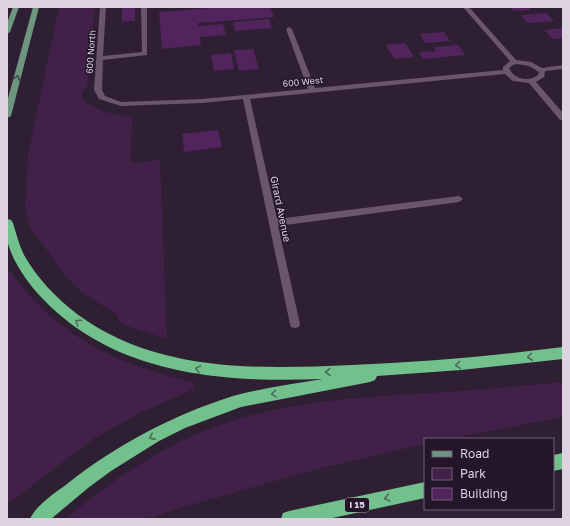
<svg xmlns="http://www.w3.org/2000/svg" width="570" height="526" viewBox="0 0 570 526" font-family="'Golos Text',sans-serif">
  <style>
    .green { fill: #412149 }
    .building { fill: #51245d }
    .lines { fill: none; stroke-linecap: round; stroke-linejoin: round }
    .minor { fill: #69566d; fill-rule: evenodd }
    .major { fill: #6e967f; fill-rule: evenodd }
    .highway { fill: #72c08b; fill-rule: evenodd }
    .oneway { stroke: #42494b }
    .oneway2 { stroke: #4c6a5a }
    .labels { text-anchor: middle; stroke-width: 3; stroke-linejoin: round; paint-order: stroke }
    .far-street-label { font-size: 9px; fill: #ddd3e0; stroke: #251529 }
    .shield { fill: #251529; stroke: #a69aa9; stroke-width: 1 }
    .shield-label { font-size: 9px; font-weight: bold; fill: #ddd3e0 }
    .street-label { font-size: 10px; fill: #ddd3e0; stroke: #251529 }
  </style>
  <rect width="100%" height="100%" fill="#2f1f33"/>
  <!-- green -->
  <g class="green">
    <path d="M59 7H95L87 88 82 91V99C98 112 112 115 132 116L131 163 160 160 167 339 121 324 117 315 83 293 64 274 30 227 25 206 28 155Z"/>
    <path d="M10 271C60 338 113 363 193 382L194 389 142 412 93 439 16 498 7 502V274Z"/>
    <path d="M563 382V417L449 439H425V444L321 468 180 508 147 519H66C113 478 169 442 228 422 298 399 373 397 446 392 485 390 524 385 563 382Z"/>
  </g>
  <!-- building -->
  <g class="building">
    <path d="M122 7H135V21L122 22Z"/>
    <path d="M222 7H270L274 17 198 23 199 26 223 24 226 35 200 37 201 45 162 49 159 12Z"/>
    <path d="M510 7H528L531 10 514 11Z"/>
    <path d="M546 13 554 21 528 23 521 15Z"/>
    <path d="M269 19 272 28 235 31 233 22Z"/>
    <path d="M562 28 563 38 553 39 544 30Z"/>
    <path d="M444 32 450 41 425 43 420 34Z"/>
    <path d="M405 43 414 57 394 59 386 45Z"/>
    <path d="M458 45 465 55 423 59 419 52 436 51 433 47Z"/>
    <path d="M253 49 259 69 239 71 234 50Z"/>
    <path d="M231 53 234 69 214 71 211 55Z"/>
    <path d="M218 130 222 147 184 152 182 134Z"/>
  </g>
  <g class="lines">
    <!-- minor -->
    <path class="minor" d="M100 7H106L103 56 142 52 141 7H147V55L103 60 102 90 105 96 121 102 202 99 308 89 286 29 289 27 292 29 315 88 503 70V67L510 61 463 7H469L516 60 531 62 542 68 563 65V69L545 71 544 77 536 82 563 113V120H560L529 83 513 81 505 74 250 99 277 219 459 196 463 199 459 202 278 226 300 324 299 327 295 328 291 327 290 324 243 99 202 103 121 106 99 99 94 90ZM517 64 529 66 539 72 538 75C529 82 514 80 509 68L513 65Z"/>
    <!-- major -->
    <g class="major">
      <path d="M13 7H19L10 32 7 34V23Z"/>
      <path d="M33 7H39L11 116 7 118V102Z"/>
    </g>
    <!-- highway -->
    <g class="highway">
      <path d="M7 219 11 220 13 223C16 233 19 245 24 255 37 278 56 298 77 314 157 373 257 369 352 365 422 362 493 356 563 347V359L461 370 377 376 375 380 370 382 241 407 185 428 159 441 111 471 88 488 51 519H30C36 505 55 493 67 484 116 445 173 415 233 396 262 388 293 384 323 379 223 383 114 375 41 297 27 282 12 261 7 240 6 234 7 226 7 219Z"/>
      <path d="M563 453V469L553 471V455Z"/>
      <path d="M425 482V498L328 519H281L283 513 289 511Z"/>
    </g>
  </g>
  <!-- one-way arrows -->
  <defs><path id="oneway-chevron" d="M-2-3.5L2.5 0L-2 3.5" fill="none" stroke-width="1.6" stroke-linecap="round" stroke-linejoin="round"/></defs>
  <use class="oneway" href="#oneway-chevron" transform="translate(17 78) rotate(-75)"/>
  <g class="oneway2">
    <use href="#oneway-chevron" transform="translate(78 322) rotate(-146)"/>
    <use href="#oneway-chevron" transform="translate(530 357) rotate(173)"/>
    <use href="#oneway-chevron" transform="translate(458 365) rotate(175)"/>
    <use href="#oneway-chevron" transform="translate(198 369) rotate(-170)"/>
    <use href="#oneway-chevron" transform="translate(328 372) rotate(178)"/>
    <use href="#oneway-chevron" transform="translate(274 394) rotate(171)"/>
    <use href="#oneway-chevron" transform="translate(152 437) rotate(153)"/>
    <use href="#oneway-chevron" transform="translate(387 498) rotate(168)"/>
  </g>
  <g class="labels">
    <!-- far-street labels -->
    <g class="far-street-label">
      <text transform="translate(91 52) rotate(-86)" y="3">600 North</text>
      <text transform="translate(303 82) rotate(-6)" y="3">600 West</text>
    </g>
    <!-- shield labels -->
    <rect class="shield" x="345" y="498" width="24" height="14" rx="3"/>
    <g class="shield-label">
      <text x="357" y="508">I 15</text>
    </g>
    <!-- street labels -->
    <g class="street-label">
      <text transform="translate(281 209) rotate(78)" y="4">Girard Avenue</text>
    </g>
  </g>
  <!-- border -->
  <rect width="570" height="526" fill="none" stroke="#ddd3e0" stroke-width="16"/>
  <!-- legend -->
  <rect x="424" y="438" width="130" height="72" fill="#251529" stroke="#6f6172"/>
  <rect x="432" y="451" width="20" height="6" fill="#6e967f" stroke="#6f6172"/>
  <text x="460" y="458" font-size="12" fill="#ddd3e0">Road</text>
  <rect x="432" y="468" width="20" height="12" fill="#412149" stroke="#6f6172"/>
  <text x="460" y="478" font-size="12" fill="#ddd3e0">Park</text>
  <rect x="432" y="488" width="20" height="12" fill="#51245d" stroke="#6f6172"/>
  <text x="460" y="498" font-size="12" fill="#ddd3e0">Building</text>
</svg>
